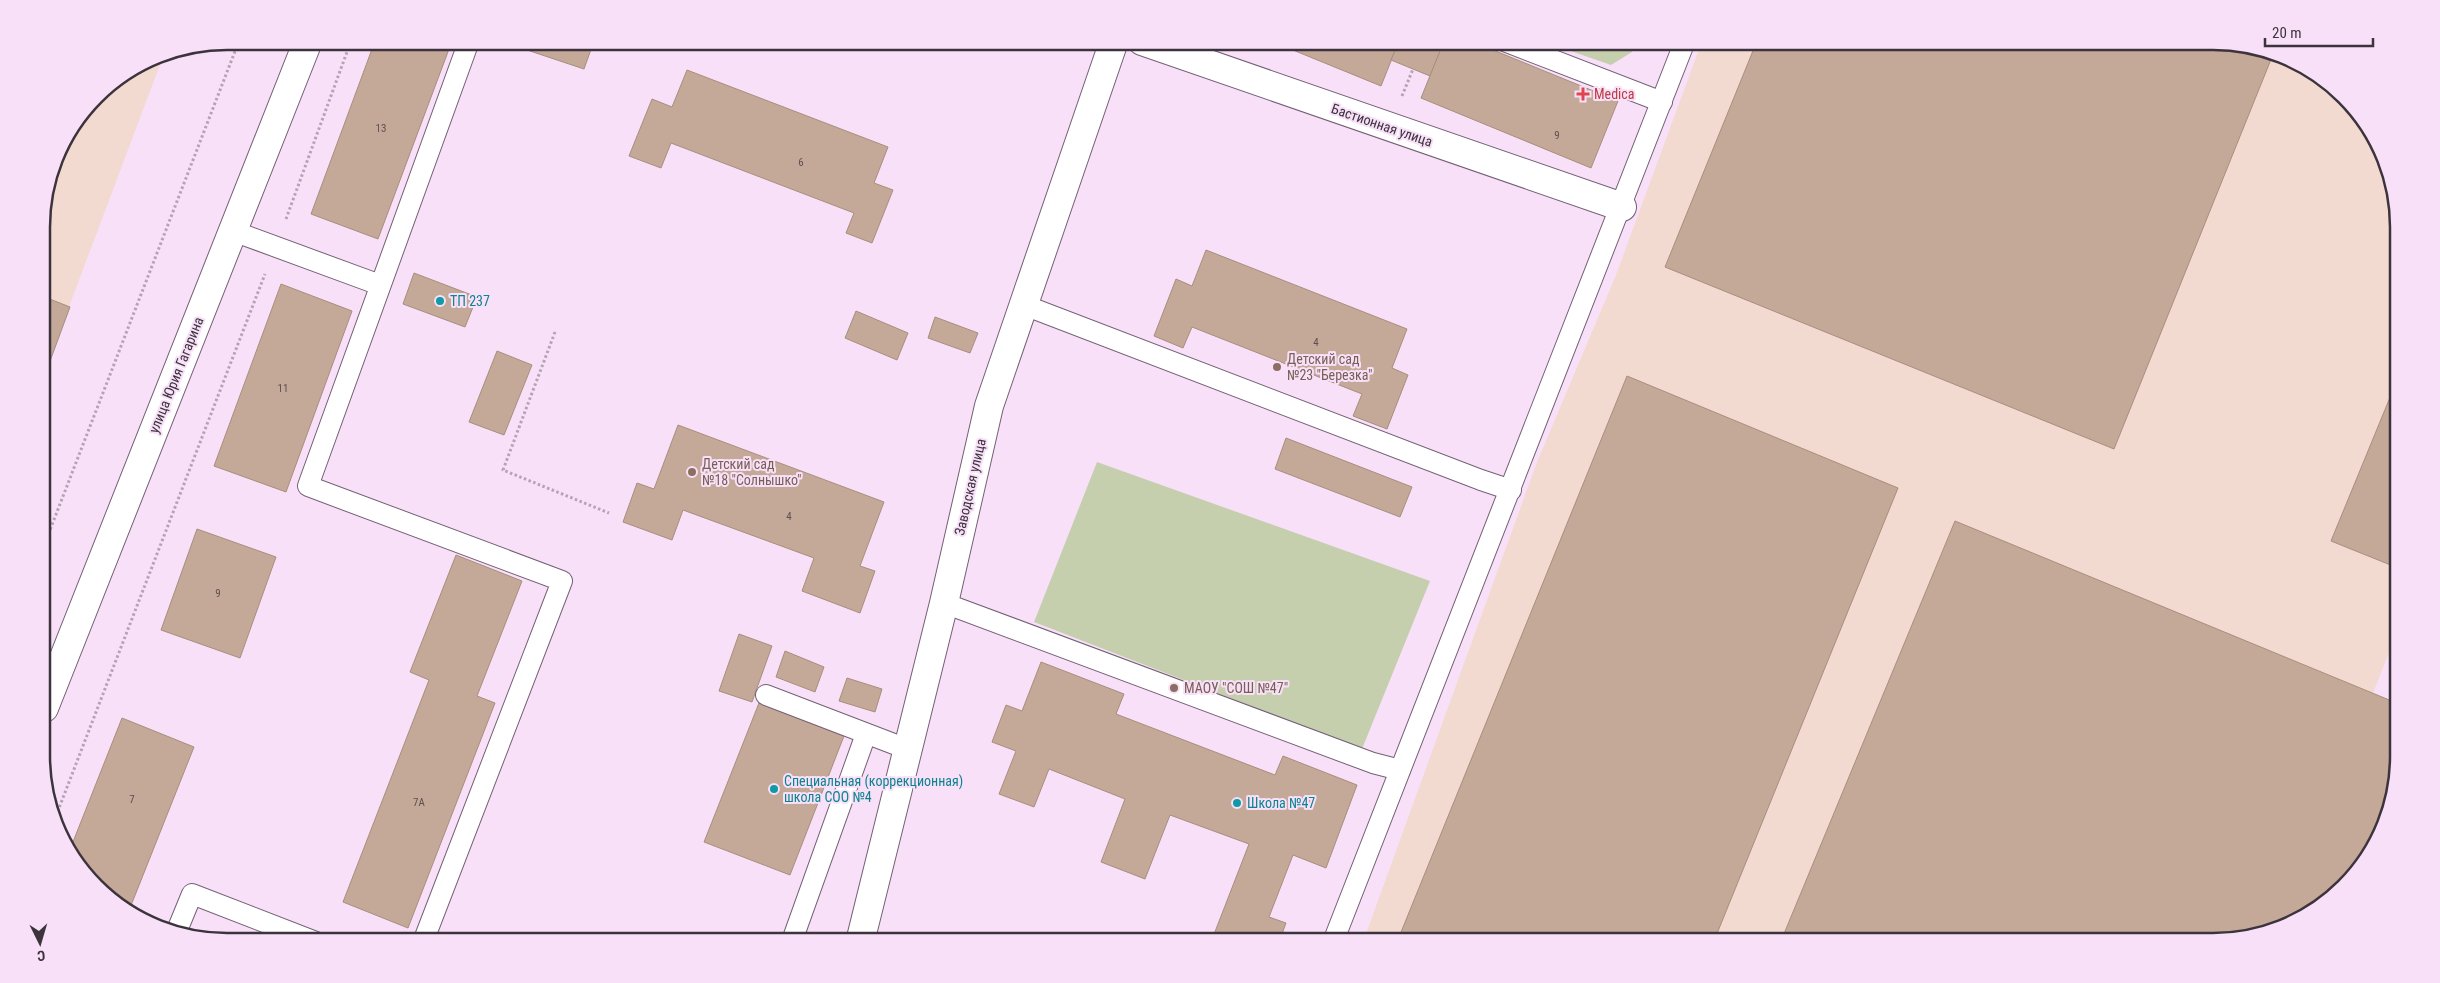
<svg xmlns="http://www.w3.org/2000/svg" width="2440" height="983" viewBox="0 0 2440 983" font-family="'Roboto Condensed',sans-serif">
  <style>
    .industrial { fill: #f2dad1 }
    .green { fill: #c5cfae }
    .building { fill: #c4a898; stroke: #a88e7e }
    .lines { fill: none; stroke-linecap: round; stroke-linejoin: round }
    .lane-casing { stroke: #746074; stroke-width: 22 }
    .street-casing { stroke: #746074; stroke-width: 30 }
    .path { stroke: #b5a3b5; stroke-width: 3; stroke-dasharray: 2.5 2.5; stroke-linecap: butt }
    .lane { stroke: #fff; stroke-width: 20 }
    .street { stroke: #fff; stroke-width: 28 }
    .health-dot { fill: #e0444e; stroke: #f8e1f8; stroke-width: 2 }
    .culture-dot { fill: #0f9aa8; stroke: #f8e1f8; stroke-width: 2 }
    .education-dot { fill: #8d6e63; stroke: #f8e1f8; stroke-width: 2 }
    .labels { text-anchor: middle; stroke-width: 4; stroke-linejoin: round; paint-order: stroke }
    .number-label { font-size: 11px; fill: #5e5053 }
    .health-label { font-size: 14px; fill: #be3a42; stroke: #f8e1f8; text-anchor: start }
    .street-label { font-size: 14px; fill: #3c333c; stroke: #f8e1f8 }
    .culture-label { font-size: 14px; fill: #0d838f; stroke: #f8e1f8; text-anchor: start }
    .education-label { font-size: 14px; fill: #785e54; stroke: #f8e1f8; text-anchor: start }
    .rim { fill: none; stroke: #3c333c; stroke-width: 2.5 }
  </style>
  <rect width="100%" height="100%" fill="#f8e1f8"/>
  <!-- industrial -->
  <g class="industrial">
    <path d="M1702 41H2213L2273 51 2317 73 2353 105 2385 155 2397 202 2398 630 2373 693 2399 704 2273 932 2225 941 1363 942 1537 462 1616 275Z"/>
    <path d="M164 54 43 376 42 214 60 144 104 87 156 55Z"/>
  </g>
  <!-- green -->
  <g class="green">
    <path d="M1542 41H1637L1632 52 1611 65Z"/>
    <path d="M1097 462 1430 581 1362 749 1034 622Z"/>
  </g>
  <!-- building -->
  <g class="building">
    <path d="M375 41H452L378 239 311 214Z"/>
    <path d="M530 41H594L584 69 527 50Z"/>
    <path d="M1290 41H1399L1381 86 1288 48Z"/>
    <path d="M1399 41H1429L1442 47 1430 76 1391 60Z"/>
    <path d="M1444 41H1471L1618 101 1591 168 1421 98Z"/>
    <path d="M1757 41H2213L2274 52 2114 449 1665 267Z"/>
    <path d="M687 70 888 147 874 183 893 190 872 243 846 233 854 213 671 143 661 168 629 156 652 99 672 107Z"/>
    <path d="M1206 250 1407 329 1392 368 1408 375 1387 429 1353 416 1362 394 1192 327 1183 348 1154 336 1176 279 1192 286Z"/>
    <path d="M414 273 477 297 465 327 403 304Z"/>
    <path d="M281 284 352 311 286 492 214 466Z"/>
    <path d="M42 296 70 307 43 380Z"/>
    <path d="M856 311 908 333 897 360 845 338Z"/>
    <path d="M935 317 978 333 970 353 928 338Z"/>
    <path d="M497 351 532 365 504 435 469 422Z"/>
    <path d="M1627 376 1898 488 1714 941 1397 942Z"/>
    <path d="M2398 378V568L2331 541Z"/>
    <path d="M678 425 884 502 860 566 875 571 860 613 802 591 814 558 683 510 672 540 623 522 637 483 654 489Z"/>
    <path d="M1286 438 1412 487 1400 517 1275 469Z"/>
    <path d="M1955 521 2399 704V756L2389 816 2361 869 2326 904 2273 932 2225 941H1781Z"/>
    <path d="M197 529 276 557 240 658 161 630Z"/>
    <path d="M456 555 522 581 477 696 495 703 408 928 343 902 429 680 410 672Z"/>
    <path d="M739 634 772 646 752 702 719 691Z"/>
    <path d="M785 651 824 667 815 692 776 677Z"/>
    <path d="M1041 662 1124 694 1116 714 1275 775 1283 756 1357 785 1326 868 1293 855 1269 917 1286 923 1279 942H1211L1249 844 1170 815 1145 879 1101 862 1125 799 1049 769 1034 807 999 794 1016 751 992 742 1006 705 1022 711Z"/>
    <path d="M847 678 882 689 875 712 839 701Z"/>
    <path d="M759 703 844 736 790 875 704 842Z"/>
    <path d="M122 718 194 747 128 913 87 878 69 852Z"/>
  </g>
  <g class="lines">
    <defs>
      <g id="lane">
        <path d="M1504 41 1662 102"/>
        <path d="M233 231 380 285"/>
        <path d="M1024 305 1481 480 1511 490"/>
        <path d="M944 603 1373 763 1400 770"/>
        <path d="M766 695 907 749"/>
        <path d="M176 933 192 894 316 942"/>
        <path d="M793 938 866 734"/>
        <path d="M423 942 562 581 308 486 469 41"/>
        <path d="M1333 942 1685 41"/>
      </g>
      <g id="street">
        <path d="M1142 41 1622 207"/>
        <path d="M44 708 308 41"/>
        <path d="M860 942 944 603 989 406 1114 41"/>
      </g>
    </defs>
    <!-- lane casing -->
    <use href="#lane" class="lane-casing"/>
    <!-- street casing -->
    <use href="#street" class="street-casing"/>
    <!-- path -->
    <g class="path">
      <path d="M1402 96 1413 69"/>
      <path d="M286 219 351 41"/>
      <path d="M555 332 503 470 609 513"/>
      <path d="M43 548 239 41"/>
      <path d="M54 821 265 274"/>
    </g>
    <!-- lane -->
    <use href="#lane" class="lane"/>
    <!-- street -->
    <use href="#street" class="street"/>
  </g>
  <!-- markers -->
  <path class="health-dot" d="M1580.5 86.5h5v5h5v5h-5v5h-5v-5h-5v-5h5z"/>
  <g class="culture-dot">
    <circle cx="440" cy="301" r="5"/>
    <circle cx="774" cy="789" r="5"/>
    <circle cx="1237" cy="803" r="5"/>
  </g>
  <g class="education-dot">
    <circle cx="1277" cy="367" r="5"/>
    <circle cx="692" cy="472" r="5"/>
    <circle cx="1174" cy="688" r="5"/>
  </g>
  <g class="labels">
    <!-- number labels -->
    <g class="number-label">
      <text x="381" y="132">13</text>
      <text x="1557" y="139">9</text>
      <text x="801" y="166">6</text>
      <text x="1316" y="346">4</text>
      <text x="283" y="392">11</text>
      <text x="789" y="520">4</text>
      <text x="218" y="597">9</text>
      <text x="132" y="803">7</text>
      <text x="419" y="806">7А</text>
    </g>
    <!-- health labels -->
    <g class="health-label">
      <text x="1594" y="99">Medica</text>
    </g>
    <!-- street labels -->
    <g class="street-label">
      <text transform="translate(1382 125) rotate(19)" y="5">Бастионная улица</text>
      <text transform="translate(176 375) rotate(-68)" y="5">улица Юрия Гагарина</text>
      <text transform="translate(970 487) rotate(-77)" y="5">Заводская улица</text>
    </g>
    <!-- culture labels -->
    <g class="culture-label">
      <text x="450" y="306">ТП 237</text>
      <text x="784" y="786">Специальная (коррекционная)<tspan x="784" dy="16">школа СОО №4</tspan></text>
      <text x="1247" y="808">Школа №47</text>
    </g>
    <!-- education labels -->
    <g class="education-label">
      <text x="1287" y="364">Детский сад<tspan x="1287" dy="16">№23 "Березка"</tspan></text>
      <text x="702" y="469">Детский сад<tspan x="702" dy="16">№18 "Солнышко"</tspan></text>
      <text x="1184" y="693">МАОУ "СОШ №47"</text>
    </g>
  </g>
  <!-- crop -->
  <path d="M0 0H2440V983H0ZM227 50H2213A177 177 0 0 1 2390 227V756A177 177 0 0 1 2213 933H227A177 177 0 0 1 50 756V227A177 177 0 0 1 227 50Z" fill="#f8e1f8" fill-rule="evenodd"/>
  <path class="rim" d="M227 50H2213A177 177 0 0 1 2390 227V756A177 177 0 0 1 2213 933H227A177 177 0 0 1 50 756V227A177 177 0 0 1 227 50Z"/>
  <!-- north arrow -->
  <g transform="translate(40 943) rotate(175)" stroke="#f8e1f8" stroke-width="4" paint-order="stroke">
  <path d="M0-4L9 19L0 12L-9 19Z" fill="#3c333c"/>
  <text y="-8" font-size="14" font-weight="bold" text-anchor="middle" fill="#3c333c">С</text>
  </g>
  <!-- scale -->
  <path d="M2265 38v8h108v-8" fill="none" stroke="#3c333c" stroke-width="2.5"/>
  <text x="2272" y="38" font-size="15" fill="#3c333c" stroke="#f8e1f8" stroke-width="4" paint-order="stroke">20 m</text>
</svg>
